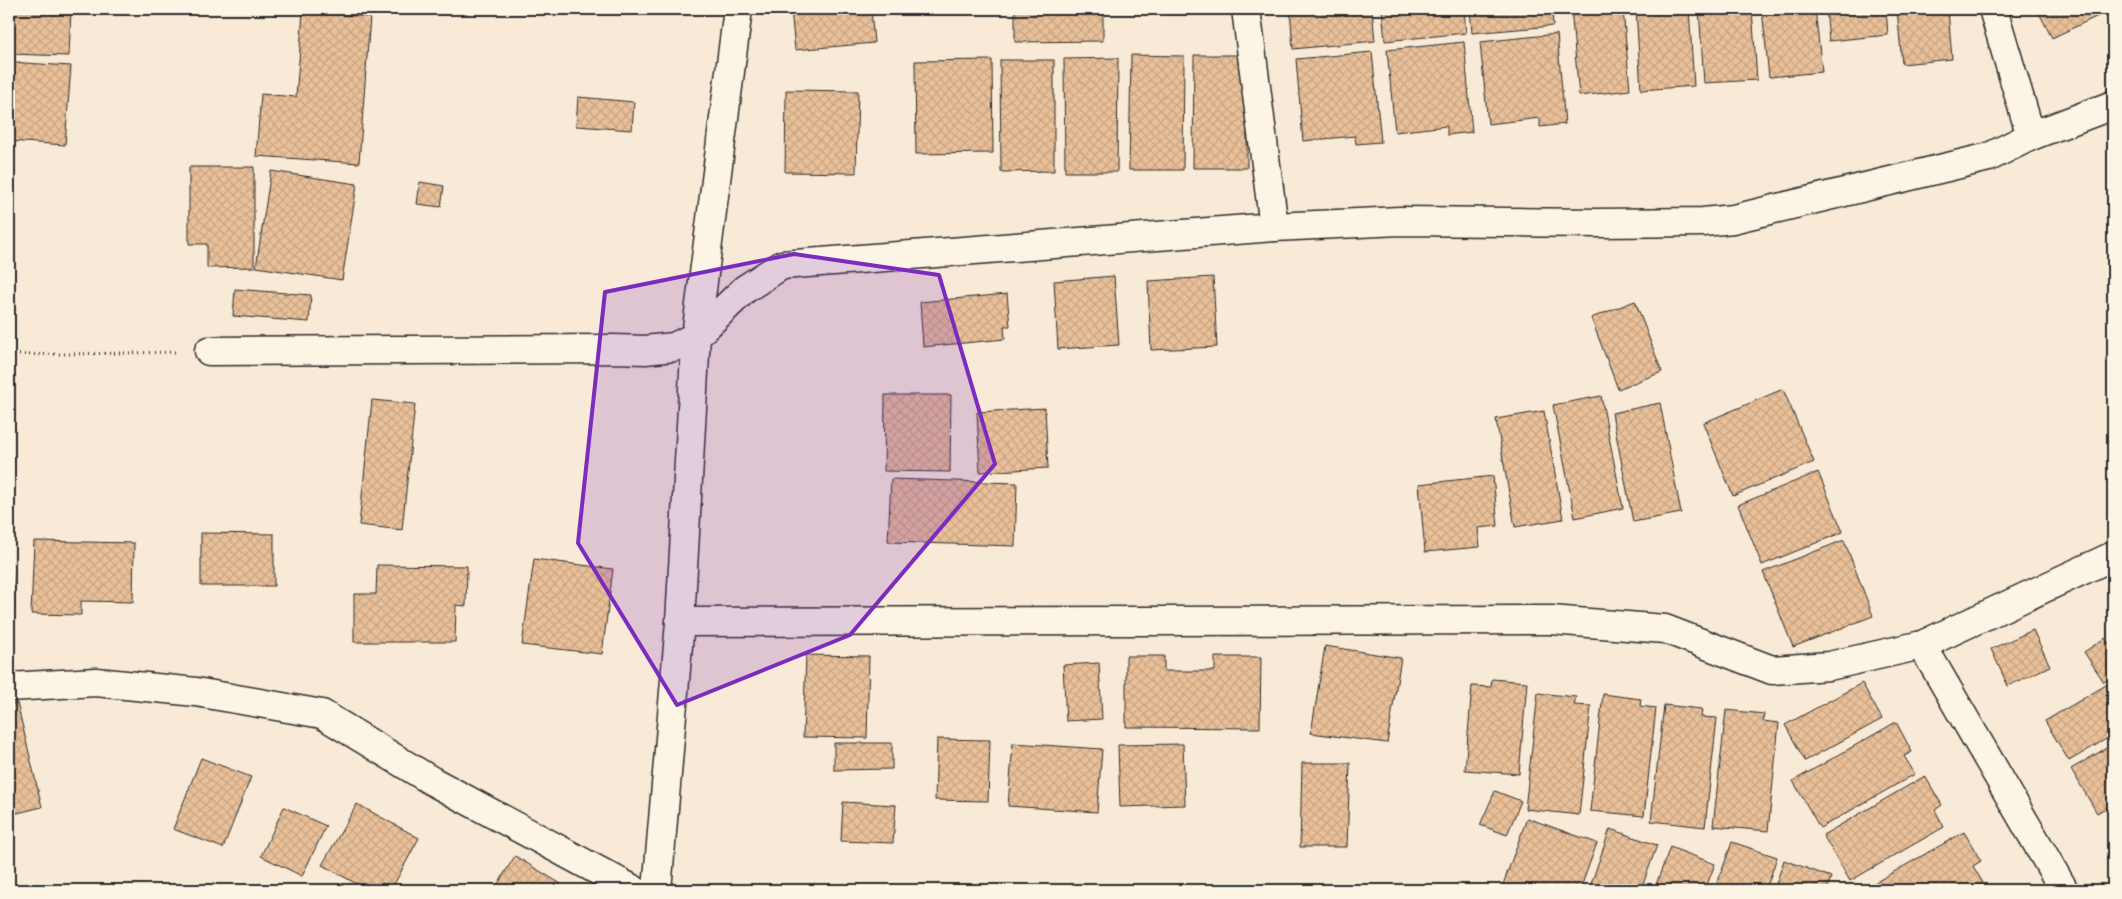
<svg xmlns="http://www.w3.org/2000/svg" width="2122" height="899" viewBox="0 0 2122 899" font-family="Sriracha,sans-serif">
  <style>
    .building { fill: url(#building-cross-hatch); stroke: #2b2b2b }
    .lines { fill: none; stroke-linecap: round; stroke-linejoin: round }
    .minor-casing { stroke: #2b2b2b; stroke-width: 31 }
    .path { stroke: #2b2b2b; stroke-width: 3; stroke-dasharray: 1 4; stroke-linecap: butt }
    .minor { stroke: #fcf5e5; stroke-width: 28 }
    .marked { fill: #7b2cbf; fill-opacity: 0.2; stroke: #7b2cbf; stroke-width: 4; stroke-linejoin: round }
  </style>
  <defs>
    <pattern id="building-cross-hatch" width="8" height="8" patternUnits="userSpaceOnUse" patternTransform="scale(1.25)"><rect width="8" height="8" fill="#e9c099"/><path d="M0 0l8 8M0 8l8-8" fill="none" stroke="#c8a584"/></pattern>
  </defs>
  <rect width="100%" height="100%" fill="#f8ead6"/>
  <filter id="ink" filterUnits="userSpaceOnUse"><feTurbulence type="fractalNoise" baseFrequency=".02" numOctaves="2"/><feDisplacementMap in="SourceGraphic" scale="10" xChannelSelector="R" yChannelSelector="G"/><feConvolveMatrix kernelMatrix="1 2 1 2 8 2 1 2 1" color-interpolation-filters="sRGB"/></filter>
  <g filter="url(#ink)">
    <!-- building -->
    <g class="building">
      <path d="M9 9H71L69 56 9 54Z"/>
      <path d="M791 9H871L874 43 795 50Z"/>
      <path d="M1015 9H1103V41L1015 42Z"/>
      <path d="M1290 9H1372L1375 41 1293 49Z"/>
      <path d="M1382 9H1464L1466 33 1385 41Z"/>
      <path d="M1470 9H1552L1553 26 1472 33Z"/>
      <path d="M1571 9H1623L1630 90 1579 96Z"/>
      <path d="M1636 9H1689L1694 86 1641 90Z"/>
      <path d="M1699 9H1752L1757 80 1704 83Z"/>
      <path d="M1762 9H1815L1822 72 1769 77Z"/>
      <path d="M1826 9H1886L1888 35 1829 41Z"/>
      <path d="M1897 9H1948L1952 59 1902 64Z"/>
      <path d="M2037 9H2097L2100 15 2052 38Z"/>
      <path d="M303 12 370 17 359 163 256 156 261 94 296 97Z"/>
      <path d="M1557 34 1565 124 1540 127V118L1488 124 1480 42Z"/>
      <path d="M1464 42 1472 132 1447 135V126L1395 132 1387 50Z"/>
      <path d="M1372 52 1381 142 1356 144 1355 136 1303 141 1296 59Z"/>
      <path d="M1131 55 1184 56 1183 170H1129Z"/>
      <path d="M1194 55H1247V168H1193Z"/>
      <path d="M1118 58 1117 172H1065L1064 59Z"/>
      <path d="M992 60 993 153 916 154 915 61Z"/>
      <path d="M1000 60H1054V171L1001 172Z"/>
      <path d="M9 62 71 66 65 145 9 141Z"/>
      <path d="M786 90 858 91 856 173 785 172Z"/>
      <path d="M578 97 634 102 632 130 576 126Z"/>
      <path d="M189 167H254V267L207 268V244H189Z"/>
      <path d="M271 171 357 184 342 280 256 267Z"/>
      <path d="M420 182 444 186 441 207 417 204Z"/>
      <path d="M1114 276 1119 345 1058 349 1054 281Z"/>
      <path d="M1213 277 1217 347 1151 350 1148 281Z"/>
      <path d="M235 289 311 295 309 322 233 316Z"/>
      <path d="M1007 294 1010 326H1004L1005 339 923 347 920 302Z"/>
      <path d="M1635 301 1662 372 1618 389 1591 318Z"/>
      <path d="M1783 389 1814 462 1733 496 1703 423Z"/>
      <path d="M885 395H951L950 472 884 471Z"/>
      <path d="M1601 396 1623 508 1575 518 1553 405Z"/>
      <path d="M372 400 415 404 402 530 359 525Z"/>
      <path d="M1660 403 1681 513 1633 522 1612 413Z"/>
      <path d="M1045 408 1048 468 980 472 977 412Z"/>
      <path d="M1544 411 1563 519 1515 527 1496 419Z"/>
      <path d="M1818 472 1843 532 1762 565 1738 505Z"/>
      <path d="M1493 476 1498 526 1478 528 1480 547 1425 552 1419 484Z"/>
      <path d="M891 479 1017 483 1015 546 888 542Z"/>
      <path d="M201 533 274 534V586H201Z"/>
      <path d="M1844 540 1873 616 1793 647 1763 572Z"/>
      <path d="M34 541 134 543 133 602 81 601V615L31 614Z"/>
      <path d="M9 546 15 603 9 604Z"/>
      <path d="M534 559 613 569 602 654 522 645Z"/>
      <path d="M377 565 467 566 466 606 456 605 455 642H354V594H376Z"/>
      <path d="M2033 630 2050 666 2008 686 1991 649Z"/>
      <path d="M2105 638 2113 650V676L2104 682 2084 652Z"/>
      <path d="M1325 646 1401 658 1387 743 1311 733Z"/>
      <path d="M806 655 869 656 867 738 803 737Z"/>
      <path d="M1126 656H1164V671H1215V657H1261L1260 728 1126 727Z"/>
      <path d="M1099 663 1102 719 1066 721 1063 665Z"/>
      <path d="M1492 679 1527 682 1519 774 1465 770 1472 686 1491 687Z"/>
      <path d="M2113 681V735L2069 761 2045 721Z"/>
      <path d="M1862 683 1882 719 1805 761 1785 725Z"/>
      <path d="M1538 693 1576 697 1574 705 1591 706 1579 815 1525 809Z"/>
      <path d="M1603 694 1641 699 1640 706 1656 708 1644 816 1590 811Z"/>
      <path d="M17 703 42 807 9 815V705Z"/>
      <path d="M1664 705 1702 709 1701 717 1717 718 1705 827 1651 821Z"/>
      <path d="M1726 710 1764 714 1763 721 1779 723 1768 831 1713 826Z"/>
      <path d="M1896 722 1912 752 1904 756 1915 774 1820 828 1793 781Z"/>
      <path d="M937 739 990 740 988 801 935 800Z"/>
      <path d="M834 743H892V769L834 770Z"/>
      <path d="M1013 743 1102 749 1097 812 1008 806Z"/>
      <path d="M1183 744 1185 805 1120 807 1118 745Z"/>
      <path d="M2113 744V804L2097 813 2071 769Z"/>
      <path d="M201 758 251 777 223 848 173 829Z"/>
      <path d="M1302 763H1350L1347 847H1300Z"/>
      <path d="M1925 776 1942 805 1935 810 1944 827 1850 881 1823 835Z"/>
      <path d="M1495 791 1521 801 1507 835 1480 825Z"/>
      <path d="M843 802 896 805 893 843 841 841Z"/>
      <path d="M357 804 419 838 391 890H368L322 865Z"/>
      <path d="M284 807 326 826 302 876 261 856Z"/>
      <path d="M1527 818 1597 843 1580 890H1501Z"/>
      <path d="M1610 829 1657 845 1641 890H1589Z"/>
      <path d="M1964 832 1981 861 1973 866 1983 883 1970 890H1862Z"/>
      <path d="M1732 842 1777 857 1766 890H1715Z"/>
      <path d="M1670 847 1715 864 1705 890H1654Z"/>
      <path d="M515 856 561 884 558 890H494Z"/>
      <path d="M1784 860 1831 877 1827 890H1774Z"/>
    </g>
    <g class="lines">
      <defs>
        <g id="minor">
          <path d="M1246 9 1274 227"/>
          <path d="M1993 9 2031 136"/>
          <path d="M209 351 614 349 645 350 674 347 696 336 745 289 782 265 1274 227 1400 221 1599 223 1703 222 1733 219 1989 157 2031 136 2113 105"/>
          <path d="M680 622 1551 620 1665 629 1772 670 1829 666 1922 645 2113 556"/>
          <path d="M1922 645 2064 890"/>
          <path d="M9 687 96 682 196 692 322 714 432 781 634 890"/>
          <path d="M657 890 680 622 696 336 738 9"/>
        </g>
      </defs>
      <!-- minor casing -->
      <use href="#minor" class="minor-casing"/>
      <!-- path -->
      <path class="path" d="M9 355 179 352"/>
      <!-- minor -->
      <use href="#minor" class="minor"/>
    </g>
  </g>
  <!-- marked area -->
  <path class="marked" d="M794 254 939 275 995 464 850 635 677 705 578 543 605 292Z"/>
  <!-- margin -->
  <rect width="2122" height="899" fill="none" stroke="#fcf5e5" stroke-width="30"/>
  <rect x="15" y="15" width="2092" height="869" fill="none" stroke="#2b2b2b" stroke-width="2" filter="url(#ink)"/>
</svg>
